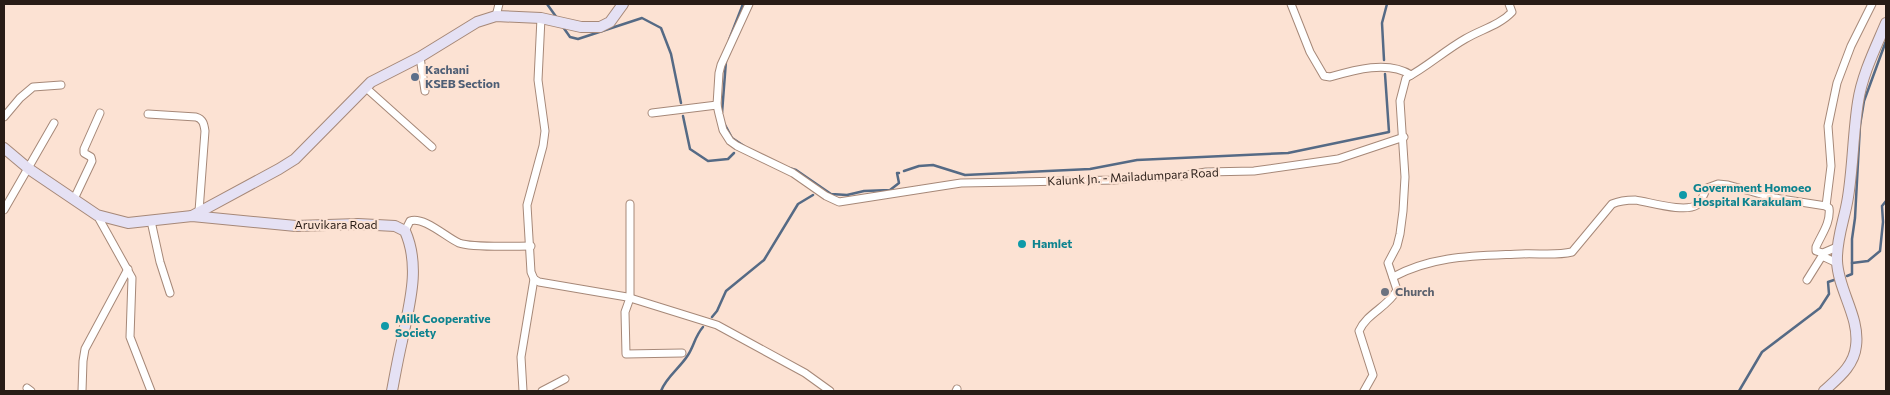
<svg xmlns="http://www.w3.org/2000/svg" width="1890" height="395" viewBox="0 0 1890 395" font-family="Commissioner,sans-serif">
  <style>
    .lines { fill: none; stroke-linecap: round; stroke-linejoin: round }
    .stream { stroke: #556a85; stroke-width: 2.5 }
    .street-casing { stroke: #a68878; stroke-width: 9 }
    .secondary-casing { stroke: #a68878; stroke-width: 12 }
    .street { stroke: #fff; stroke-width: 7 }
    .secondary { stroke: #e5e1f4; stroke-width: 10 }
    .service-dot { fill: #5c6f8a; stroke: #fce2d3; stroke-width: 2 }
    .culture-dot { fill: #0f9aa8; stroke: #fce2d3; stroke-width: 2 }
    .worship-dot { fill: #6b7280; stroke: #fce2d3; stroke-width: 2 }
    .labels { text-anchor: middle; stroke-width: 4.5; stroke-linejoin: round; paint-order: stroke }
    .service-label { font-size: 12px; font-weight: bold; fill: #4e5e75; stroke: #fce2d3; text-anchor: start }
    .street-label { font-size: 12px; fill: #281c16; stroke: #fce2d3 }
    .culture-label { font-size: 12px; font-weight: bold; fill: #0d838f; stroke: #fce2d3; text-anchor: start }
    .worship-label { font-size: 12px; font-weight: bold; fill: #5b616d; stroke: #fce2d3; text-anchor: start }
  </style>
  <rect width="100%" height="100%" fill="#fce2d3"/>
  <g class="lines">
    <!-- stream -->
    <g class="stream">
      <path d="M547 4 557 18"/>
      <path d="M563 27 570 37 578 39 642 18 661 28 671 54 681 103"/>
      <path d="M729 40 743 4"/>
      <path d="M1384 60 1382 23 1387 4"/>
      <path d="M722 113 726 61"/>
      <path d="M683 116 690 149 708 161 728 159 734 153"/>
      <path d="M724 123 732 138 744 146"/>
      <path d="M789 168 796 170 831 194 847 195 864 191 890 190 899 183 897 173H899"/>
      <path d="M904 171 919 166 933 165 965 175 1090 169 1137 160 1288 153 1389 132 1385 74"/>
      <path d="M1852 263 1868 261 1880 251 1883 222 1882 206 1886 201"/>
      <path d="M1847 276 1852 274V239L1855 218 1860 125 1864 101 1886 41"/>
      <path d="M712 317 717 311 726 291 764 260 798 204 813 195"/>
      <path d="M661 391C666 377 680 368 688 355 694 346 695 336 703 327"/>
      <path d="M1739 391 1762 352 1820 308 1829 294 1828 282 1834 280"/>
    </g>
    <defs>
      <g id="street">
        <path d="M749 4 721 65 719 73 717 105 719 114 723 130 730 141 737 146 793 173 826 196 839 202 961 183 1115 180 1132 178 1181 176 1206 172 1254 171 1338 159 1404 137"/>
        <path d="M1291 4 1310 52 1324 76 1330 77C1354 70 1388 60 1411 75"/>
        <path d="M496 16 499 4"/>
        <path d="M541 18 538 80 545 131 543 146 527 205 531 272 534 279 539 282 627 297 717 325 805 373 830 391"/>
        <path d="M420 57 425 91"/>
        <path d="M365 87 432 147"/>
        <path d="M652 113 717 105"/>
        <path d="M148 114 196 117C203 119 204 124 205 131L199 211"/>
        <path d="M4 117 20 98 33 87 61 85"/>
        <path d="M74 199 92 161 91 157 84 153V149L100 113"/>
        <path d="M630 204V298L625 312 626 354 682 353"/>
        <path d="M1826 206 1831 166 1828 126 1837 83 1851 46 1872 4"/>
        <path d="M1826 206 1829 208C1831 223 1821 235 1816 247V251L1823 253 1837 247"/>
        <path d="M4 210 54 123"/>
        <path d="M97 215 132 278 130 337 151 391"/>
        <path d="M151 221 160 262 170 293"/>
        <path d="M405 231 410 221C424 216 447 238 459 243 472 248 515 246 531 246"/>
        <path d="M1393 277C1434 255 1475 256 1521 254 1538 253 1555 256 1572 252L1612 204C1619 201 1627 200 1635 200 1650 202 1684 213 1697 205 1702 201 1704 193 1707 188L1718 184 1728 185 1775 198 1826 206"/>
        <path d="M1807 280 1822 256 1837 263"/>
        <path d="M27 388 31 391"/>
        <path d="M82 391 83 361 85 349 128 269"/>
        <path d="M523 391 521 357 534 279"/>
        <path d="M542 391 565 379"/>
        <path d="M956 391 957 389"/>
        <path d="M1364 391 1373 375 1359 331C1367 313 1388 307 1397 290L1388 263 1397 246 1400 234 1403 211 1405 177 1400 101 1406 78C1427 67 1444 51 1465 39 1480 30 1500 25 1512 12L1509 4"/>
      </g>
      <g id="secondary">
        <path d="M4 148 29 169 97 215 128 223 192 216 296 226 358 224 395 226 405 231C421 267 409 305 402 341 398 358 395 375 392 391"/>
        <path d="M192 216 279 169 295 159 371 82 420 57 477 22 496 16 541 18 581 27H600L610 22 623 4"/>
        <path d="M1824 391C1838 378 1854 366 1856 346 1860 317 1838 290 1837 261 1836 239 1845 218 1848 197 1853 166 1853 134 1858 102 1862 75 1875 49 1886 23"/>
      </g>
    </defs>
    <!-- street casing -->
    <use href="#street" class="street-casing"/>
    <!-- secondary casing -->
    <use href="#secondary" class="secondary-casing"/>
    <!-- street -->
    <use href="#street" class="street"/>
    <!-- secondary -->
    <use href="#secondary" class="secondary"/>
  </g>
  <!-- markers -->
  <circle class="service-dot" cx="415" cy="77" r="5"/>
  <g class="culture-dot">
    <circle cx="1683" cy="195" r="5"/>
    <circle cx="1022" cy="244" r="5"/>
    <circle cx="385" cy="326" r="5"/>
  </g>
  <circle class="worship-dot" cx="1385" cy="292" r="5"/>
  <g class="labels">
    <!-- service labels -->
    <g class="service-label">
      <text x="425" y="74">Kachani<tspan x="425" dy="14">KSEB Section</tspan></text>
    </g>
    <!-- street labels -->
    <g class="street-label">
      <text transform="translate(1133 177) rotate(-3)" y="4">Kalunk Jn. - Mailadumpara Road</text>
      <text x="336" y="229">Aruvikara Road</text>
    </g>
    <!-- culture labels -->
    <g class="culture-label">
      <text x="1693" y="192">Government Homoeo<tspan x="1693" dy="14">Hospital Karakulam</tspan></text>
      <text x="1032" y="248">Hamlet</text>
      <text x="395" y="323">Milk Cooperative<tspan x="395" dy="14">Society</tspan></text>
    </g>
    <!-- worship labels -->
    <g class="worship-label">
      <text x="1395" y="296">Church</text>
    </g>
  </g>
  <!-- border -->
  <rect width="1890" height="395" fill="none" stroke="#281c16" stroke-width="10"/>
</svg>
